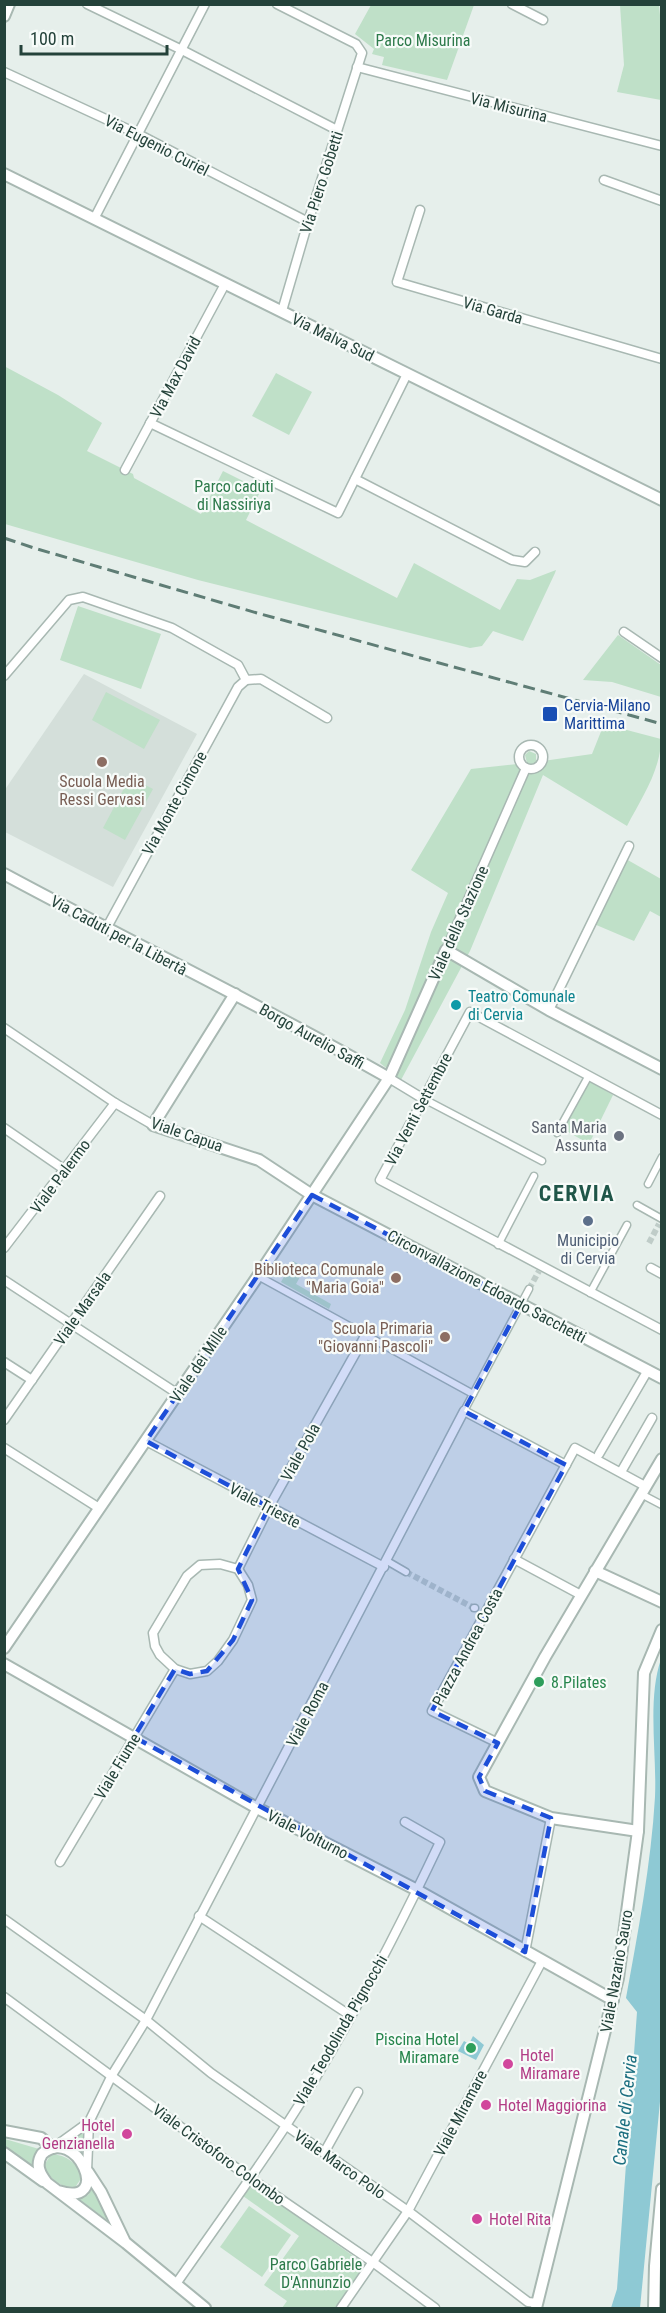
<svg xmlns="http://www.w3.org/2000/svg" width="666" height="2313" viewBox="0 0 666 2313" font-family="'Roboto Condensed',sans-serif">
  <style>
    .built { fill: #d4dfda }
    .green { fill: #bfe0c8 }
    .water { fill: #8ec9d4 }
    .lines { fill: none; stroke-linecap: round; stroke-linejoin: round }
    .pedestrian-tunnel { stroke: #bfccc8; stroke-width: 6; stroke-dasharray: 6 3; stroke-linecap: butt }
    .pedestrian-casing { stroke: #a8b8b2; stroke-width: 9 }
    .minor-casing { stroke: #a8b8b2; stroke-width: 11 }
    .tertiary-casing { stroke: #a8b8b2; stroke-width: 14 }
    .pedestrian { stroke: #fff; stroke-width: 6 }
    .minor { stroke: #fff; stroke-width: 8 }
    .tertiary { stroke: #fff; stroke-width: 10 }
    .rail { stroke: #5f7d75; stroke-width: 3; stroke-dasharray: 12 6; stroke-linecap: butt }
    .marked { fill: #1d4ed8; fill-opacity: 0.2; stroke: #1d4ed8; stroke-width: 4.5; stroke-dasharray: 12 8; stroke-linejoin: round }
    .transit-dot { fill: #1a4fb4; stroke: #f7fbf9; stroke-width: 2 }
    .education-dot { fill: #8d6e63; stroke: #f7fbf9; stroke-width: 2 }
    .culture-dot { fill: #0f9aa8; stroke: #f7fbf9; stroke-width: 2 }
    .worship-dot { fill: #6b7280; stroke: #f7fbf9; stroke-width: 2 }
    .service-dot { fill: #5c6f8a; stroke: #f7fbf9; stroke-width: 2 }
    .leisure-dot { fill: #2e9e5b; stroke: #f7fbf9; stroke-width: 2 }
    .hotel-dot { fill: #d1479c; stroke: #f7fbf9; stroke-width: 2 }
    .labels { text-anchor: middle; stroke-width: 4.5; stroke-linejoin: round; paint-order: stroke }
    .park-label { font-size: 16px; fill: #2d7a4b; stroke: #f7fbf9 }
    .street-label { font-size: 16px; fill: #24423a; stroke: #f7fbf9 }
    .transit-label { font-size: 16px; fill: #164399; stroke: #f7fbf9; text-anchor: start }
    .education-label { font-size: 16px; fill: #785e54; stroke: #f7fbf9; text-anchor: end }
    .culture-label { font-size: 16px; fill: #0d838f; stroke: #f7fbf9; text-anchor: start }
    .worship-label { font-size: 16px; fill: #5b616d; stroke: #f7fbf9; text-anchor: end }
    .service-label { font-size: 16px; fill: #4e5e75; stroke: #f7fbf9 }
    .leisure-label { font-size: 16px; fill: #27864d; stroke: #f7fbf9; text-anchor: start }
    .hotel-label { font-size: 16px; fill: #b23c85; stroke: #f7fbf9; text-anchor: start }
    .water-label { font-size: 18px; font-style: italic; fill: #1c6f80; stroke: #f7fbf9 }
    .district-label { font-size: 22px; font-weight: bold; letter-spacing: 1.5px; fill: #1f5548; stroke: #f7fbf9 }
  </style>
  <rect width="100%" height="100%" fill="#e6efeb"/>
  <!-- built -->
  <path class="built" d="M84 674 197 734 113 887 5 832 4 791Z"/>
  <!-- green -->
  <g class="green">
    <path d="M371 5H474L447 80 382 65 384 57 372 54 374 49 355 34Z"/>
    <path d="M620 5H659L662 35 661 100 617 92 624 65Z"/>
    <path d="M4 366 58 395 102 423 87 451 133 474 134 478 201 514 223 471 261 490 246 520 397 598 414 563 500 610 517 579 530 580 556 570 555 573 523 641 493 631 482 646 470 648 198 580 5 524Z"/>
    <path d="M276 373 312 392 289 435 252 416Z"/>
    <path d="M78 606 161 634 141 689 60 660Z"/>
    <path d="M618 635 661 665V697L612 682 583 680Z"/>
    <path d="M106 692 160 720 144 749 92 720Z"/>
    <path d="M604 724 661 739C661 770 641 799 627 826L543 775 470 951 401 1080 380 1063 405 1010 431 932 448 893 411 870 471 769 527 763 525 755 529 751 536 754V762L592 754Z"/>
    <path d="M130 777 153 789 125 840 103 828Z"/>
    <path d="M626 859 661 879V917L650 911 634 941 594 924Z"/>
    <path d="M589 1081 613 1095 589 1144 563 1129Z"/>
    <path d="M293 1261 305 1268 296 1284 331 1304 329 1309 281 1282Z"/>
    <path d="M82 2131 85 2132 84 2152 66 2142 77 2137Z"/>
    <path d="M5 2139 39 2149 34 2155 32 2165 5 2146Z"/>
    <path d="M51 2154C67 2155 77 2163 82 2177L74 2189C60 2186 50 2180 44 2166Z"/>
    <path d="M251 2184 366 2265 335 2308H282L287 2301 264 2285 299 2236 243 2196Z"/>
    <path d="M93 2188 107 2220 79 2199 88 2195Z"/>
    <path d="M249 2206 291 2235 262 2277 220 2247Z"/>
  </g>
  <!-- water -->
  <g class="water">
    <path d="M661 1659 662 2081 640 2308H611L617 2289 637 2012 626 1998C638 1932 651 1865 655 1797 657 1754 647 1700 661 1659Z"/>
    <path d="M473 2036 484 2045 476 2060 458 2051 464 2041 469 2044Z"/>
  </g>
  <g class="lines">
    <!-- pedestrian-tunnel -->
    <g class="pedestrian-tunnel">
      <path d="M649 1243 659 1224"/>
      <path d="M529 1289 539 1271"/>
      <path d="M406 1572 474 1608"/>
    </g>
    <defs>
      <g id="pedestrian">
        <path d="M422 1098 542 1161"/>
        <path d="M557 1133 588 1077"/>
        <path d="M648 1184 662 1157"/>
        <path d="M637 1205 662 1219"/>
        <path d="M498 1245 534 1176"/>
        <path d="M258 1276 473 1394"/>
        <path d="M590 1293 627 1225"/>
        <path d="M464 1411 529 1289"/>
        <path d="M641 1494 662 1505"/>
        <path d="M387 1561 406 1572"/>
        <path d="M474 1608H475"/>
      </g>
      <g id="minor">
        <path d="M87 4 182 50 337 130"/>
        <path d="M277 4 356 44 362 53 308 222 282 311"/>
        <path d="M512 4 543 20"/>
        <path d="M357 67 662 146"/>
        <path d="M4 72 138 134 308 222"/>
        <path d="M604 180 662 201"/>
        <path d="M420 210 397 282 662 359"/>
        <path d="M94 219 205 4"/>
        <path d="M150 423 338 513 407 374"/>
        <path d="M125 470 225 284"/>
        <path d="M355 479 512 560 525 562 535 552"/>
        <path d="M624 632 662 658"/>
        <path d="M4 676 69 600 83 597 172 628 238 665 246 680 261 679 327 718"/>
        <circle cx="531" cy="757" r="12"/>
        <path d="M106 929 238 687 246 680"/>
        <path d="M446 950 526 768"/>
        <path d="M549 1010 629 846"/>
        <path d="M4 1028 115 1103 153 1125"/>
        <path d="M389 1078 422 1098"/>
        <path d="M662 1115 470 1012 380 1180 662 1330"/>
        <path d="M4 1128 65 1170"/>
        <path d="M4 1248 115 1103"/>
        <path d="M651 1268 662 1274"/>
        <path d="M4 1280 178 1394"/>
        <path d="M4 1362 32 1380"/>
        <path d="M4 1420 160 1196"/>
        <path d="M146 1441 384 1567"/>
        <path d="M4 1448 99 1508"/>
        <path d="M599 1454 648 1370"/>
        <path d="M621 1472 652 1418"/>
        <path d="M514 1559 581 1595"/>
        <path d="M220 1564 238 1569 248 1585 252 1600 233 1640 218 1661 207 1671 190 1674 175 1669 160 1655 155 1646 153 1633 187 1576 200 1565Z"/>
        <path d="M238 1569 269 1507 365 1336"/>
        <path d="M498 1743 432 1711 575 1448 645 1486"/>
        <path d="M60 1862 175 1669"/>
        <path d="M199 1916 351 2016"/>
        <path d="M4 1919 146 2020 211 2073 408 2211 528 2302 537 2303"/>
        <path d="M525 1952 551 1818"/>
        <path d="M4 1997 250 2178 374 2263 435 2308"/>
        <path d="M53 2148 89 2122"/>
        <path d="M324 2153 358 2092"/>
        <path d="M87 2171 89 2122 112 2075 146 2020 464 1411 566 1465"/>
        <path d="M176 2284C212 2232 250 2180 285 2127 344 2036 394 1939 440 1842L405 1822"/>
        <path d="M341 2308 408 2211 542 1961"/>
      </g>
      <g id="tertiary">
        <path d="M4 16 9 4"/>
        <path d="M4 174 662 500"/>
        <path d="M4 874C132 943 263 1006 389 1078"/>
        <path d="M235 994 153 1125 259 1160 312 1195 662 1378"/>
        <path d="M595 1571 662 1602"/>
        <path d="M4 1648 258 1276 389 1078 446 950 549 1010 662 1069"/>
        <path d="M4 1664 257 1808 417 1890 613 2000"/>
        <path d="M638 1831 551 1818 485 1791 479 1777 545 1657 662 1459"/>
        <path d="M4 2131 41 2138 53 2148"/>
        <path d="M4 2153 43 2181"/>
        <path d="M88 2172 101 2192 124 2240"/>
        <path d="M58 2191C115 2209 76 2123 42 2154 35 2165 40 2174 47 2183L126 2243 205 2308"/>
        <path d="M536 2308 618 1978 638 1831 644 1673 662 1630"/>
        <path d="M654 2308 655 2266 662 2189"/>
      </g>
    </defs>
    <!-- pedestrian casing -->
    <use href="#pedestrian" class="pedestrian-casing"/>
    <!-- minor casing -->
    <use href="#minor" class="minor-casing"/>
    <!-- tertiary casing -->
    <use href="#tertiary" class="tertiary-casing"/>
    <!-- pedestrian -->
    <use href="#pedestrian" class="pedestrian"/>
    <!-- minor -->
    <use href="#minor" class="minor"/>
    <!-- tertiary -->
    <use href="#tertiary" class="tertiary"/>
    <!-- rail -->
    <path class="rail" d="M4 538 34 548 257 613 662 724"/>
  </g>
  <!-- marked area -->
  <path class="marked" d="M312 1195 521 1304 464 1411 566 1465 432 1711 498 1743 479 1777 485 1791 551 1818 525 1952 134 1737 175 1669 190 1674 207 1671 233 1640 252 1600 238 1569 269 1507 146 1441Z"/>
  <!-- markers -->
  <rect class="transit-dot" x="542" y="706" width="16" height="16" rx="3"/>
  <g class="education-dot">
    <circle cx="102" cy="762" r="6"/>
    <circle cx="396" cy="1278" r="6"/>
    <circle cx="445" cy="1337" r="6"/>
  </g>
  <circle class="culture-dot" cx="456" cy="1005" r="6"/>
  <circle class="worship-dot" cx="619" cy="1136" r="6"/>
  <circle class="service-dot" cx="588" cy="1221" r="6"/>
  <g class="leisure-dot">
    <circle cx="539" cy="1682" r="6"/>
    <circle cx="471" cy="2048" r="6"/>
  </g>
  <g class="hotel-dot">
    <circle cx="508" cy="2064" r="6"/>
    <circle cx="486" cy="2105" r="6"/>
    <circle cx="127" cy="2134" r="6"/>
    <circle cx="477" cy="2219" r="6"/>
  </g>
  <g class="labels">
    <!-- park labels -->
    <g class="park-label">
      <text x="423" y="46">Parco Misurina</text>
      <text x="234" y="492">Parco caduti<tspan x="234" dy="18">di Nassiriya</tspan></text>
      <text x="316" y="2270">Parco Gabriele<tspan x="316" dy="18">D'Annunzio</tspan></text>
    </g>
    <!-- street labels -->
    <g class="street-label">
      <text transform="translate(509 107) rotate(14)" y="6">Via Misurina</text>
      <text transform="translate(157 145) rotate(27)" y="6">Via Eugenio Curiel</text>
      <text transform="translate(321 182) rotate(-72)" y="6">Via Piero Gobetti</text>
      <text transform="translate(493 310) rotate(16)" y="6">Via Garda</text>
      <text transform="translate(333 337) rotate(26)" y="6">Via Malva Sud</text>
      <text transform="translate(175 377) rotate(-62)" y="6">Via Max David</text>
      <text transform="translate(174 803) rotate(-61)" y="6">Via Monte Cimone</text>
      <text transform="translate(458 923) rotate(-66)" y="6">Viale della Stazione</text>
      <text transform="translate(119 935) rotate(28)" y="6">Via Caduti per la Libertà</text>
      <text transform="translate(312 1036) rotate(29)" y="6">Borgo Aurelio Saffi</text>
      <text transform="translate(418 1109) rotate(-62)" y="6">Via Venti Settembre</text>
      <text transform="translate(187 1134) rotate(19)" y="6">Viale Capua</text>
      <text transform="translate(60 1176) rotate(-53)" y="6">Viale Palermo</text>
      <text transform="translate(487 1286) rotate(28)" y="6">Circonvallazione Edoardo Sacchetti</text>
      <text transform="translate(82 1308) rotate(-55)" y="6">Viale Marsala</text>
      <text transform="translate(198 1364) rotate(-56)" y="6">Viale dei Mille</text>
      <text transform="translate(300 1452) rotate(-61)" y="6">Viale Pola</text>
      <text transform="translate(265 1505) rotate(28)" y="6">Viale Trieste</text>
      <text transform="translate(467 1647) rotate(-62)" y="6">Piazza Andrea Costa</text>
      <text transform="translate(307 1714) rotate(-62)" y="6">Viale Roma</text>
      <text transform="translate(117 1766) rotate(-59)" y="6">Viale Fiume</text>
      <text transform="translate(308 1834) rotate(27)" y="6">Viale Volturno</text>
      <text transform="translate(616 1971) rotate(-80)" y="6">Viale Nazario Sauro</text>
      <text transform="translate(340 2030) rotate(-60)" y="6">Viale Teodolinda Pignocchi</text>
      <text transform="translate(460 2113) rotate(-62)" y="6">Viale Miramare</text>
      <text transform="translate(219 2154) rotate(36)" y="6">Viale Cristoforo Colombo</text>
      <text transform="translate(340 2164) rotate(35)" y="6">Viale Marco Polo</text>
    </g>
    <!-- transit labels -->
    <g class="transit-label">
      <text x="564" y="711">Cervia-Milano<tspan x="564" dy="18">Marittima</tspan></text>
    </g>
    <!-- education labels -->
    <g class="education-label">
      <text x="102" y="787" text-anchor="middle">Scuola Media<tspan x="102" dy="18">Ressi Gervasi</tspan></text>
      <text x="384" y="1275">Biblioteca Comunale<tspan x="384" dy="18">"Maria Goia"</tspan></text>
      <text x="433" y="1334">Scuola Primaria<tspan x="433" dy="18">"Giovanni Pascoli"</tspan></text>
    </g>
    <!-- culture labels -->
    <g class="culture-label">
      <text x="468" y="1002">Teatro Comunale<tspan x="468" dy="18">di Cervia</tspan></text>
    </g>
    <!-- worship labels -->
    <g class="worship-label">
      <text x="607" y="1133">Santa Maria<tspan x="607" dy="18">Assunta</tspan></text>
    </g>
    <!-- service labels -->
    <g class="service-label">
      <text x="588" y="1246">Municipio<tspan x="588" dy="18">di Cervia</tspan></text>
    </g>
    <!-- leisure labels -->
    <g class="leisure-label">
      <text x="551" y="1688">8.Pilates</text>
      <text x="459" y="2045" text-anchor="end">Piscina Hotel<tspan x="459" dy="18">Miramare</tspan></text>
    </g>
    <!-- hotel labels -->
    <g class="hotel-label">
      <text x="520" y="2061">Hotel<tspan x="520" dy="18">Miramare</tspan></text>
      <text x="498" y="2111">Hotel Maggiorina</text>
      <text x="115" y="2131" text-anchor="end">Hotel<tspan x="115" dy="18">Genzianella</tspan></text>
      <text x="489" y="2225">Hotel Rita</text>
    </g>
    <!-- water labels -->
    <g class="water-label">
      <text transform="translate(625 2110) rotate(-84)" y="6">Canale di Cervia</text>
    </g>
    <!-- district labels -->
    <g class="district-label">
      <text x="577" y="1201">CERVIA</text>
    </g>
  </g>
  <!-- border -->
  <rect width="666" height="2313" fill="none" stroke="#24423a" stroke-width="12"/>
  <!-- scale -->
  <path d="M21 45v9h146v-9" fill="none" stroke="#24423a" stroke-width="3"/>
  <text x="30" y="45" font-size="18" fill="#24423a" stroke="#f7fbf9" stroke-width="4.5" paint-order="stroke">100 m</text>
</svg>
